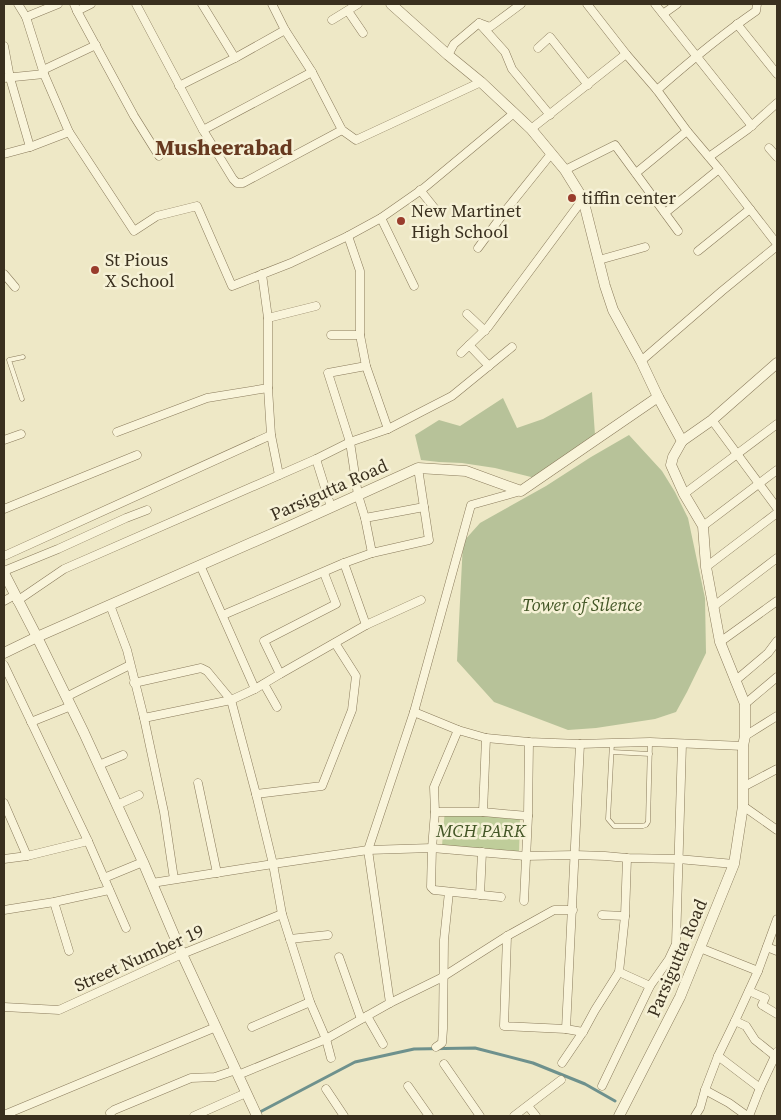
<svg xmlns="http://www.w3.org/2000/svg" width="781" height="1120" viewBox="0 0 781 1120" font-family="'Source Serif 4',serif">
  <style>
    .green { fill: #bfcd9a }
    .cemetery { fill: #b7c299 }
    .lines { fill: none; stroke-linecap: round; stroke-linejoin: round }
    .stream { stroke: #6e918d; stroke-width: 3 }
    .service-casing { stroke: #8a7b5c; stroke-width: 5 }
    .minor-casing { stroke: #8a7b5c; stroke-width: 9 }
    .tertiary-casing { stroke: #8a7b5c; stroke-width: 11 }
    .service { stroke: #f9f4da; stroke-width: 4 }
    .minor { stroke: #f9f4da; stroke-width: 8 }
    .tertiary { stroke: #f9f4da; stroke-width: 10 }
    .poi-dot { fill: #993c2c; stroke: #f6f1d6; stroke-width: 2 }
    .labels { text-anchor: middle; stroke-width: 5; stroke-linejoin: round; paint-order: stroke }
    .poi-label { font-size: 18px; fill: #3a301f; stroke: #f6f1d6; text-anchor: start }
    .street-label { font-size: 18px; fill: #3a301f; stroke: #f6f1d6 }
    .park-label { font-size: 18px; font-style: italic; fill: #435626; stroke: #f6f1d6 }
    .district-label { font-size: 22px; font-weight: bold; fill: #67391f; stroke: #f6f1d6 }
  </style>
  <rect width="100%" height="100%" fill="#eee8c6"/>
  <!-- green -->
  <path class="green" d="M445 809 520 817 519 854 442 846Z"/>
  <!-- cemetery -->
  <g class="cemetery">
    <path d="M592 392 595 435 535 478 495 468 462 463 439 462 421 460 415 435 439 420 460 426 503 398 517 428 543 419Z"/>
    <path d="M629 435 662 471 675 492 688 518 705 598 706 653 687 692 676 712 655 719 596 728 568 730 494 702 457 661 463 542 480 523 546 486 591 457Z"/>
  </g>
  <g class="lines">
    <!-- stream -->
    <path class="stream" d="M258 1113 355 1062 414 1049 475 1048 533 1063 585 1084 615 1101"/>
    <defs>
      <g id="service">
        <path d="M22 399 9 360 23 357"/>
        <path d="M612 743 608 819 614 826H643L646 825 648 822 650 743"/>
        <path d="M612 752 650 754"/>
      </g>
      <g id="minor">
        <path d="M18 4 26 17 44 74 69 132 134 231 157 216 197 206 232 286 291 263 348 236 381 218 424 188 514 113"/>
        <path d="M74 4 77 11 134 116 159 156"/>
        <path d="M136 4 203 130 233 179 237 183H243L342 130"/>
        <path d="M202 4 235 58"/>
        <path d="M272 4 285 30 312 72 342 130 356 140 481 82"/>
        <path d="M587 4 626 54 657 90 687 131 719 169 777 244"/>
        <path d="M655 4 752 126"/>
        <path d="M77 11 91 4"/>
        <path d="M348 11 363 33"/>
        <path d="M663 14 677 4"/>
        <path d="M26 17 58 4"/>
        <path d="M332 20 358 4"/>
        <path d="M479 23 505 52 512 69 550 115"/>
        <path d="M737 24 777 74"/>
        <path d="M4 46 10 78 30 147"/>
        <path d="M538 48 550 37 588 85"/>
        <path d="M448 55 454 44 479 23 490 27 521 4"/>
        <path d="M43 70 96 45"/>
        <path d="M4 78 44 74"/>
        <path d="M179 86 235 58 285 30"/>
        <path d="M657 90C689 62 721 35 756 11L757 4"/>
        <path d="M531 129 626 54"/>
        <path d="M203 130 312 72"/>
        <path d="M769 148 777 157"/>
        <path d="M4 154 30 147 69 132"/>
        <path d="M709 157 748 129 777 103"/>
        <path d="M565 170 615 145 678 231"/>
        <path d="M636 173 687 131"/>
        <path d="M420 190 436 210"/>
        <path d="M665 213 719 169"/>
        <path d="M381 218 414 286"/>
        <path d="M348 236 360 271V335L366 366 388 429"/>
        <path d="M478 248 506 210 551 154"/>
        <path d="M698 251 750 209"/>
        <path d="M599 260 645 247"/>
        <path d="M4 274 15 287"/>
        <path d="M262 274 268 318V388L271 435 279 475"/>
        <path d="M467 314 485 331"/>
        <path d="M268 318 316 306"/>
        <path d="M331 335H360"/>
        <path d="M469 345 489 366"/>
        <path d="M461 353 488 327 583 199"/>
        <path d="M641 361 722 291 777 246"/>
        <path d="M366 366 328 373 350 442 358 495 365 518 372 553"/>
        <path d="M712 420 777 508"/>
        <path d="M117 432 207 398 268 388"/>
        <path d="M4 440 21 434"/>
        <path d="M316 459 331 507"/>
        <path d="M684 494 777 424"/>
        <path d="M4 509 137 455"/>
        <path d="M365 518 424 507"/>
        <path d="M703 526 777 470"/>
        <path d="M4 556 271 435"/>
        <path d="M344 563 366 625"/>
        <path d="M200 565 255 689"/>
        <path d="M706 567 777 513"/>
        <path d="M4 571 58 549 126 518 147 510"/>
        <path d="M4 601 15 595"/>
        <path d="M17 601 64 569 316 459 350 442 388 429 452 396 512 347"/>
        <path d="M110 605 127 650 144 718 164 812 174 879"/>
        <path d="M714 606 777 558"/>
        <path d="M223 615 344 563 372 553 429 540 418 468"/>
        <path d="M720 642 777 601"/>
        <path d="M4 665 88 841 126 928"/>
        <path d="M280 674 264 641 336 604 324 573"/>
        <path d="M735 681 768 653 777 641"/>
        <path d="M134 683 201 668 207 671 231 700 256 794 273 864 282 914 310 1002 326 1039 331 1058"/>
        <path d="M264 684 277 707"/>
        <path d="M66 697 130 665"/>
        <path d="M745 704 777 677"/>
        <path d="M414 712 458 730 486 738 529 742 580 744 612 743 650 742 743 746"/>
        <path d="M144 718 231 700 255 689 280 674 366 625 421 600"/>
        <path d="M31 722 71 706"/>
        <path d="M458 730 434 787 435 812 432 848 431 887 434 890 501 897"/>
        <path d="M745 736 777 716"/>
        <path d="M99 765 123 755"/>
        <path d="M198 783 217 873"/>
        <path d="M743 787 777 769"/>
        <path d="M256 794 322 786 352 710 356 676 335 643"/>
        <path d="M4 803 27 856"/>
        <path d="M117 805 139 795"/>
        <path d="M743 806 777 830"/>
        <path d="M435 812H483L528 816"/>
        <path d="M483 812 486 738"/>
        <path d="M4 859 27 856 88 841"/>
        <path d="M104 878 143 862"/>
        <path d="M152 883 273 864 368 850 432 848 525 856 575 855 605 856 627 858 678 859 734 864"/>
        <path d="M480 895 482 852"/>
        <path d="M524 901 528 816 529 742"/>
        <path d="M54 902 69 951"/>
        <path d="M4 910 54 902 109 890"/>
        <path d="M602 915 625 916"/>
        <path d="M507 936 504 1026 566 1029 583 1032"/>
        <path d="M290 939 328 935"/>
        <path d="M767 947 777 951"/>
        <path d="M700 948 758 971"/>
        <path d="M339 957 361 1019"/>
        <path d="M619 972 650 986"/>
        <path d="M749 991 765 998 762 1005 777 1014"/>
        <path d="M390 1003 368 850 414 712 471 505 521 491"/>
        <path d="M4 1007 59 1010 182 954 282 914"/>
        <path d="M367 1016 383 1044"/>
        <path d="M735 1021 746 1026 755 1040 775 1056"/>
        <path d="M252 1027 310 1002"/>
        <path d="M566 1029 580 744"/>
        <path d="M436 1047 442 1043 443 1029 444 940 449 892"/>
        <path d="M718 1056 760 1088"/>
        <path d="M562 1063 583 1032 595 1010 619 972 625 916 627 858"/>
        <path d="M444 1064 480 1116"/>
        <path d="M238 1075 326 1039 390 1003 441 978 507 936 554 910H573"/>
        <path d="M408 1086 429 1116"/>
        <path d="M602 1086 650 986 669 959 676 944 682 744"/>
        <path d="M326 1089 344 1116"/>
        <path d="M705 1090 729 1103 747 1116"/>
        <path d="M528 1106 536 1116"/>
        <path d="M4 1115 216 1027"/>
        <path d="M111 1116 110 1113 114 1110 191 1078 215 1077 236 1070"/>
        <path d="M194 1116 246 1093"/>
        <path d="M514 1116 561 1080"/>
        <path d="M695 1116 700 1108 705 1090 718 1056 735 1021 758 971 777 919"/>
        <path d="M749 1116 760 1088 777 1052"/>
      </g>
      <g id="tertiary">
        <path d="M391 4 448 55 481 82 531 129 565 170 583 199 605 286 613 310 641 361 658 397 682 441 673 457 671 465 684 494 703 526 706 567 720 642 745 704V736L743 746V806L734 864 680 997 619 1116"/>
        <path d="M682 441 712 420 777 363"/>
        <path d="M4 573 37 637 84 733 143 862 182 954 257 1116"/>
        <path d="M4 653 37 637 292 525 418 468 466 471 521 491 658 397"/>
      </g>
    </defs>
    <!-- service casing -->
    <use href="#service" class="service-casing"/>
    <!-- minor casing -->
    <use href="#minor" class="minor-casing"/>
    <!-- tertiary casing -->
    <use href="#tertiary" class="tertiary-casing"/>
    <!-- service -->
    <use href="#service" class="service"/>
    <!-- minor -->
    <use href="#minor" class="minor"/>
    <!-- tertiary -->
    <use href="#tertiary" class="tertiary"/>
  </g>
  <!-- markers -->
  <g class="poi-dot">
    <circle cx="572" cy="198" r="5"/>
    <circle cx="401" cy="221" r="5"/>
    <circle cx="95" cy="270" r="5"/>
  </g>
  <g class="labels">
    <!-- poi labels -->
    <g class="poi-label">
      <text x="582" y="204">tiffin center</text>
      <text x="411" y="217">New Martinet<tspan x="411" dy="21">High School</tspan></text>
      <text x="105" y="266">St Pious<tspan x="105" dy="21">X School</tspan></text>
    </g>
    <!-- street labels -->
    <g class="street-label">
      <text transform="translate(329 490) rotate(-24)" y="6">Parsigutta Road</text>
      <text transform="translate(139 958) rotate(-24)" y="6">Street Number 19</text>
      <text transform="translate(677 958) rotate(-67)" y="6">Parsigutta Road</text>
    </g>
    <!-- park labels -->
    <g class="park-label">
      <text x="582" y="611">Tower of Silence</text>
      <text x="481" y="837">MCH PARK</text>
    </g>
    <!-- district labels -->
    <g class="district-label">
      <text x="224" y="155">Musheerabad</text>
    </g>
  </g>
  <!-- border -->
  <rect width="781" height="1120" fill="none" stroke="#3a301f" stroke-width="10"/>
</svg>
